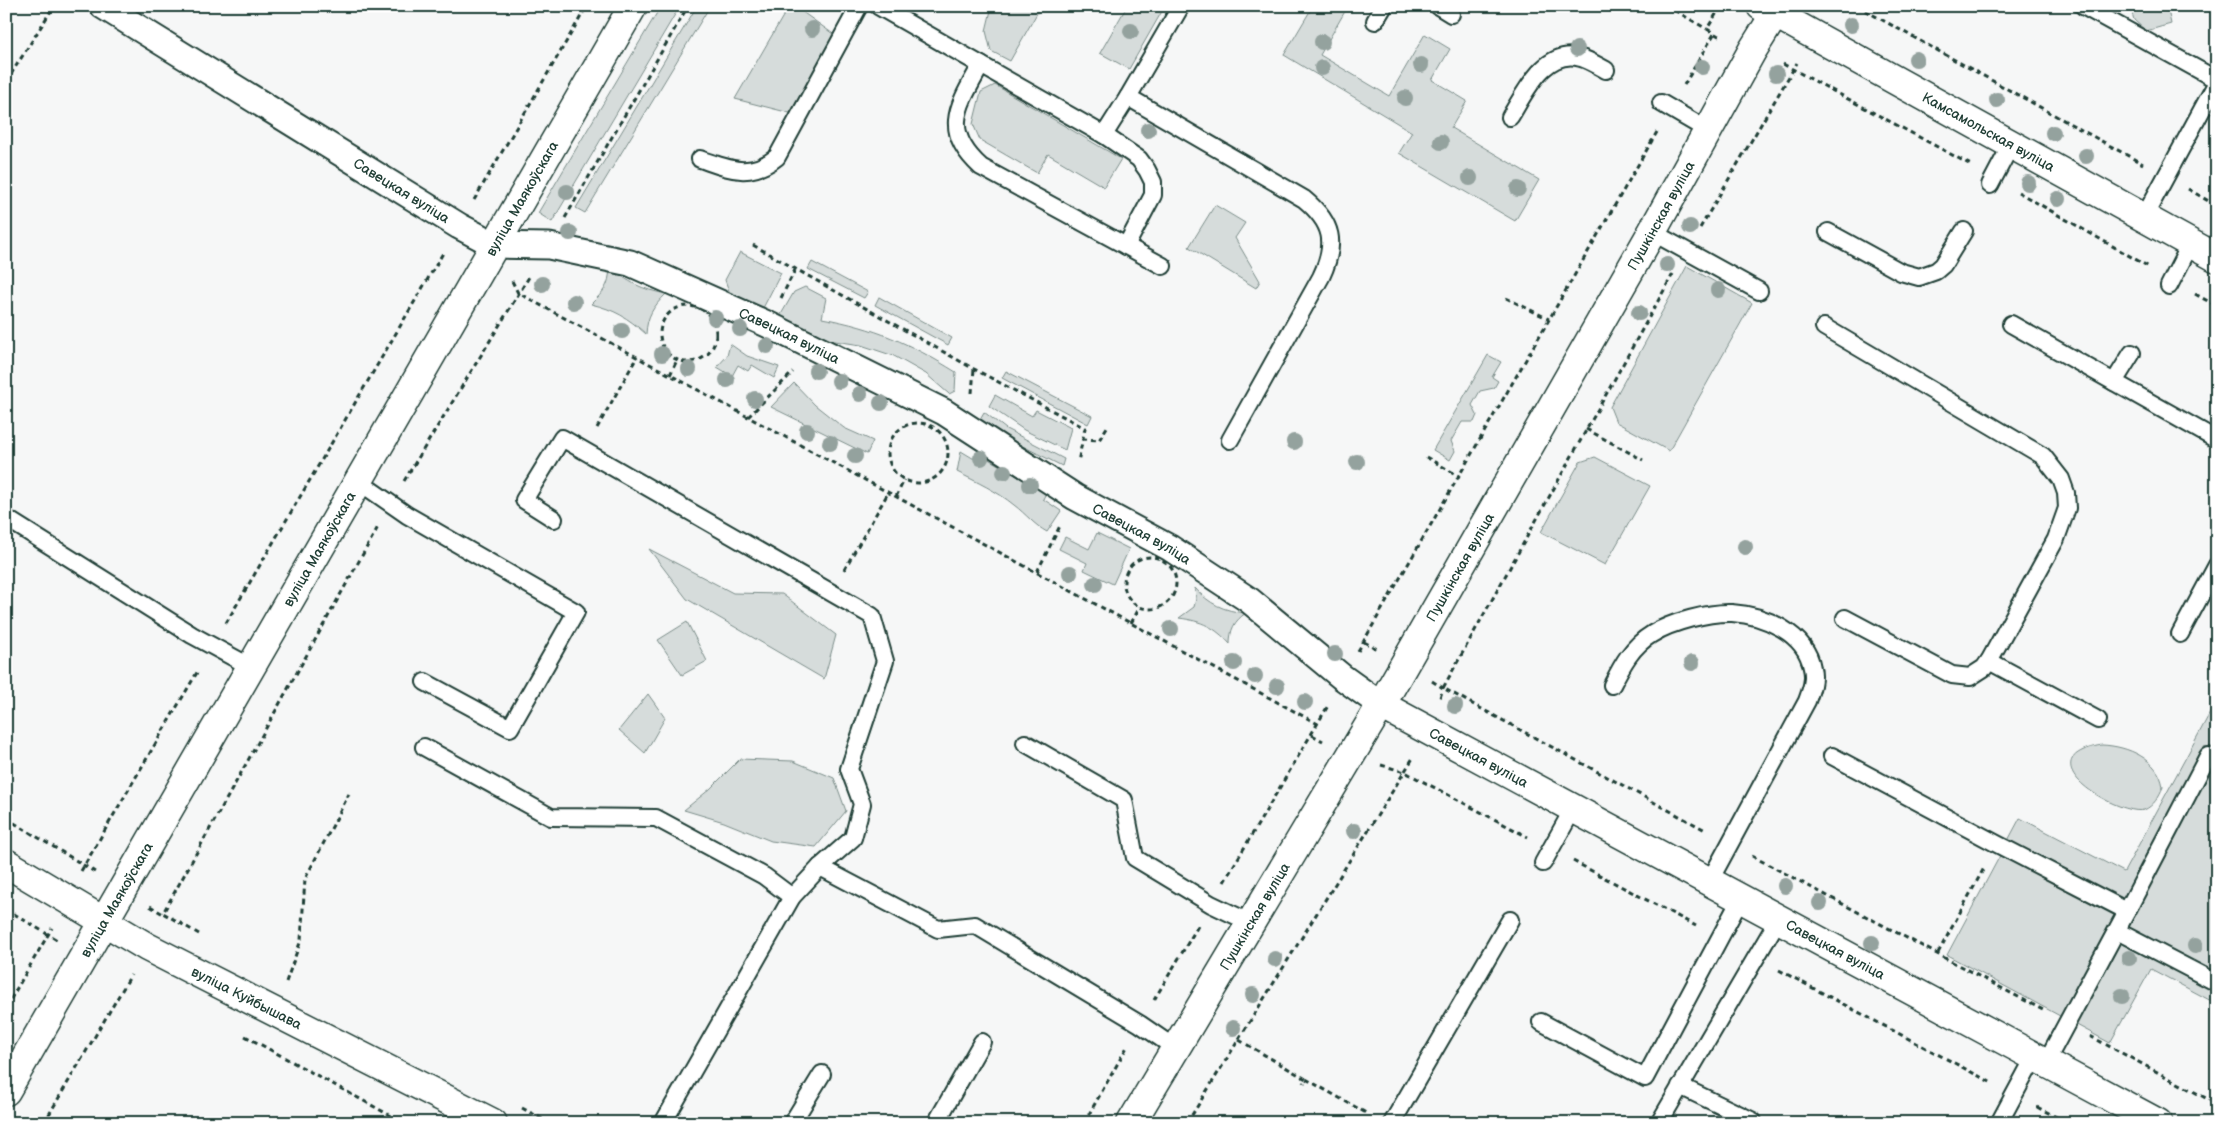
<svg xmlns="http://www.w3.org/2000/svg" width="2223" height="1129" viewBox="0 0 2223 1129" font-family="'Balsamiq Sans',sans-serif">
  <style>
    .green { fill: #d6dcdb; stroke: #7a8c88 }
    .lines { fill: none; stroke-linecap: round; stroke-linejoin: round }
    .service-casing { stroke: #1f3d34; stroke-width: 20 }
    .pedestrian-casing { stroke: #1f3d34; stroke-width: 29 }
    .minor-casing { stroke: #1f3d34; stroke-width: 31 }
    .secondary-casing { stroke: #1f3d34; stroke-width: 31 }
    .path { stroke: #1f3d34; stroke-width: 3; stroke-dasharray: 5 4; stroke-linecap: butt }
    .service { stroke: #fff; stroke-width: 16 }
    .pedestrian { stroke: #fff; stroke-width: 25 }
    .minor { stroke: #fff; stroke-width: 28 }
    .secondary { stroke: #fff; stroke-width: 28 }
    .tree { fill: #94a29e }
    .labels { text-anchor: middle; stroke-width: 4; stroke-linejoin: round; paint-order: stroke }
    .street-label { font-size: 14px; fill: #1f3d34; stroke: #fff }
  </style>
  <rect width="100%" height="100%" fill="#f6f7f7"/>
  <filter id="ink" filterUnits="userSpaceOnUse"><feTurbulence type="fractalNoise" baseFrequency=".02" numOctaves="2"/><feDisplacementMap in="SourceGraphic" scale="10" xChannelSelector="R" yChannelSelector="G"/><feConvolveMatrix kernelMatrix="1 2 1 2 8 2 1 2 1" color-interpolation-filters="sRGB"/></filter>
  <g filter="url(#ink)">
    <!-- green -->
    <g class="green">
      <path d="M661 6H680L552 222 538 213Z"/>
      <path d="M697 6H710L585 213 576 208Z"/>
      <path d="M789 6H794L836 36 790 113 735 99Z"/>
      <path d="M992 6H1041L1010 61 991 51 986 31Z"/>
      <path d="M1127 6H1165L1129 69 1100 53Z"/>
      <path d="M1313 6H1348L1320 55 1389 96 1425 34 1450 49 1432 80 1467 101 1451 128 1539 180 1515 221 1399 153 1412 132 1284 55Z"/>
      <path d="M2130 6H2167L2171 24 2146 31 2134 20Z"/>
      <path d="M995 85 1121 159 1104 187 1048 154 1037 173 980 140 973 124 981 92Z"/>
      <path d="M1215 205 1245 223 1235 238 1260 281 1256 288 1189 247Z"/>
      <path d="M740 252 781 273 762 310 730 294 725 280Z"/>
      <path d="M812 262 868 292 864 298 808 269Z"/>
      <path d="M1687 266 1752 303 1669 451 1616 422 1610 407Z"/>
      <path d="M610 267C629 283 641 289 666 294 653 307 647 316 646 334 627 317 615 310 591 304 604 291 609 287 610 267Z"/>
      <path d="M805 287 826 298 822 318C876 328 909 343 956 372L955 391 949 394 926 374 894 356 861 345 822 339 779 318 794 292Z"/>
      <path d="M879 297 952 338 948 345 875 305Z"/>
      <path d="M730 344 747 356 779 367 774 378 752 365 748 371 738 365 732 376 717 367 727 356Z"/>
      <path d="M1488 355 1501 362 1492 377 1498 381 1494 388 1480 391 1472 405 1477 415 1474 422H1462L1451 441 1455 451 1450 460 1433 450Z"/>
      <path d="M1006 371 1092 416 1088 424 1002 378Z"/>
      <path d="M794 383 815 405 844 428 873 441 867 454 771 407Z"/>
      <path d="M995 395 1032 416 1036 410 1071 428 1065 450 1024 430 989 406Z"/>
      <path d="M984 412 1006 429 1064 459 1062 466 1001 435 980 419Z"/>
      <path d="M961 451 976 460 980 454 1046 493 1043 499 1061 511 1047 532C1034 525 1026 514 1014 505 997 491 977 482 957 472Z"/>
      <path d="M1595 457 1650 486 1605 565 1541 532 1580 462Z"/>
      <path d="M1097 533 1129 549 1113 584 1084 570 1087 563 1059 549 1065 537 1089 549Z"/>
      <path d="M649 549 733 593 782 594 836 635 824 679 687 599Z"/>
      <path d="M1195 588C1209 604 1224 611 1246 613 1234 621 1230 630 1230 644 1215 627 1202 621 1179 618L1194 607 1196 599Z"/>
      <path d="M687 622 707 661 682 675 658 640Z"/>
      <path d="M648 694 665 718 645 753 619 730Z"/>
      <path d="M2217 700V1004L2151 969 2110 1043 1947 955 2020 818 2124 872Z"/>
      <path d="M2102 745C2128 746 2159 759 2163 787 2159 796 2154 806 2144 810 2120 817 2021 759 2102 745Z"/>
      <path d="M740 759 793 761 834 778 846 811 816 847 771 841 724 822 684 810 710 789Z"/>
    </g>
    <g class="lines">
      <defs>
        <g id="service">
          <path d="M878 6 981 65C959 105 940 130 981 167L1163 266"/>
          <path d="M1181 6 1128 97 1304 199C1333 223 1337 243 1321 277L1230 440"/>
          <path d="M1438 6 1451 14"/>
          <path d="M2083 6 2217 80"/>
          <path d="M1375 21 1384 6"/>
          <path d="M981 65 1104 135 1139 159 1147 170 1153 182V195L1126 246"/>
          <path d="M1661 103 1709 131"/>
          <path d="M1510 117C1525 93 1545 47 1581 58 1589 60 1598 66 1606 70"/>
          <path d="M1104 135 1128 97"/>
          <path d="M700 159C730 169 750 179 777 157L859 6"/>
          <path d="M1990 185 2011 145"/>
          <path d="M2144 217 2217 82"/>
          <path d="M1652 232 1759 291"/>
          <path d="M1828 232 1901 272 1919 277 1936 271 1943 265 1964 231"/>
          <path d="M2169 286 2191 243"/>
          <path d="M2011 324 2114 382"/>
          <path d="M1824 327 2043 456 2061 479 2066 493 2067 508 2056 539 1989 661 1984 668 1970 677 1952 675 1845 618"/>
          <path d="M2132 353 2114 382 2217 440"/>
          <path d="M358 481 407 515 576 612 510 728 425 682"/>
          <path d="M6 518 192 635 251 667"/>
          <path d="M554 519 524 500 562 438 872 616 885 661 849 769 862 804 853 838 820 867 792 897 663 1123"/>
          <path d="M2180 634 2217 565"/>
          <path d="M1989 661 2098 720"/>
          <path d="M1612 685C1622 665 1632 646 1652 634 1671 622 1709 612 1732 613 1764 615 1806 633 1812 668 1815 679 1811 690 1807 701L1709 882"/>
          <path d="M1025 743 1124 800 1135 858 1211 904 1251 923"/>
          <path d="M424 747 551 817 656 818 764 876 792 897"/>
          <path d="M1832 756 1997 844 2127 911 2046 1062"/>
          <path d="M1543 863 1573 809"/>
          <path d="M820 867 938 929 975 925 1140 1024 1175 1048"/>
          <path d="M2127 911 2208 756 2217 760"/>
          <path d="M2117 931 2217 983"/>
          <path d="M1541 1022 1645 1078 1740 900"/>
          <path d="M1680 1086 1753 1121"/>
          <path d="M792 1123 822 1074"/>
          <path d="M936 1123 982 1042"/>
          <path d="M1392 1123 1510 920"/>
          <path d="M1659 1123 1778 920"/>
          <path d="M1999 1123 2035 1056"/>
        </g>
        <g id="pedestrian">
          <path id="s1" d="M103 6 459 226 495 245 549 246 630 263 767 324 944 412 1075 497 1170 548 1249 600 1342 677 1381 705"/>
        </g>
        <g id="minor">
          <path id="s2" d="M1381 705 2158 1123"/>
          <path id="s3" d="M6 863 147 947 493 1123"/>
          <path id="s4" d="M6 1091 633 6"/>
          <path id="s5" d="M1131 1123 1381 705 1652 232 1752 51 1780 6"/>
        </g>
        <g id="secondary">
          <path id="s6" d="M1761 6 2217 258"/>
        </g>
      </defs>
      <!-- service casing -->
      <use href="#service" class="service-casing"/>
      <!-- pedestrian casing -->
      <use href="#pedestrian" class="pedestrian-casing"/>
      <!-- minor casing -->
      <use href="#minor" class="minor-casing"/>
      <!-- secondary casing -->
      <use href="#secondary" class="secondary-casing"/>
      <!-- path -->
      <g class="path">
        <path d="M1667 6 1707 29"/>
        <path d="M1721 6 1707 29 1722 38"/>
        <path d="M1857 6 2143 164"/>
        <path d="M1783 64 1971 165"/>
        <path d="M6 82 54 6"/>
        <path d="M1684 85 1714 34"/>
        <path d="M2188 189 2217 206"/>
        <path d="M2018 192 2149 267"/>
        <path d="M474 200 587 6"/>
        <path d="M565 218 688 6"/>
        <path d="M1700 228 1797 63"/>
        <path d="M753 245 974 369 1085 428 1078 462"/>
        <path d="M1673 274 1443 688 1707 831"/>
        <path d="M512 281 518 293 1318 724"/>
        <path d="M2195 294 2217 306"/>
        <path d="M781 298 795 270"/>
        <path d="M1506 298 1549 319"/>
        <circle cx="688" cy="334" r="28"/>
        <path d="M670 375 677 360"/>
        <path d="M972 393 974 369"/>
        <path d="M748 417 793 372"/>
        <circle cx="918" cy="453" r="30"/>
        <path d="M597 428 637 357"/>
        <path d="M1586 429 1643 460"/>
        <path d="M1082 439 1099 440 1109 424"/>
        <path d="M1426 457 1459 476"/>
        <path d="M404 481 529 277"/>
        <path d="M896 497 904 480"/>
        <circle cx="1150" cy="583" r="26"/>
        <path d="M844 570 888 493"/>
        <path d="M1037 572 1061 524"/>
        <path d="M226 623 443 253"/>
        <path d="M1131 623 1140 607"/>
        <path d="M1364 642 1377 649"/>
        <path d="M1358 651 1657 132"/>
        <path d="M1432 681 1443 688 1439 701"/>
        <path d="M1312 735 1323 741"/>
        <path d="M1381 765 1405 772 1528 837"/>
        <path d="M6 818 95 872"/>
        <path d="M1752 856 2043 1010"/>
        <path d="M1573 861 1696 926"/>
        <path d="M81 871 199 669"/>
        <path d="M1224 882 1329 704"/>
        <path d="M150 906 163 914"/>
        <path d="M6 909 57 940"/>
        <path d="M199 934 163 913 378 527"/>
        <path d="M1938 953 1984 868"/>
        <path d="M1779 970 1992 1083"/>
        <path d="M286 982 301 940 305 879 349 794"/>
        <path d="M1154 1000 1198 926"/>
        <path d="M6 1007 52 928"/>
        <path d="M245 1036 404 1123"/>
        <path d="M2090 1036 2217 1104"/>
        <path d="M1239 1040 1306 1079 1304 1083"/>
        <path d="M1306 1079 1366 1113"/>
        <path d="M2037 1107 2068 1123"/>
        <path d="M522 1108 550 1123"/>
        <path d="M44 1123 131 975"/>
        <path d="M1084 1123 1127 1047"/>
        <path d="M1187 1123 1413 758"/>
      </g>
      <!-- service -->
      <use href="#service" class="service"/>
      <!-- pedestrian -->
      <use href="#pedestrian" class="pedestrian"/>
      <!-- minor -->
      <use href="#minor" class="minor"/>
      <!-- secondary -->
      <use href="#secondary" class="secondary"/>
    </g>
    <!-- trees -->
    <g class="tree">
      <circle cx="1851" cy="25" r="8"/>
      <circle cx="812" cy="29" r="8"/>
      <circle cx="1131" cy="31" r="8"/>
      <circle cx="1322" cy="42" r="8"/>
      <circle cx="1577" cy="49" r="8"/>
      <circle cx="1916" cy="59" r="8"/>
      <circle cx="1421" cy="65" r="8"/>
      <circle cx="1702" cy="67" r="8"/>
      <circle cx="1322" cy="68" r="8"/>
      <circle cx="1776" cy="74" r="8"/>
      <circle cx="1405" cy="98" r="8"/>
      <circle cx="1997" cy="100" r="8"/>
      <circle cx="1148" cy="130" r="8"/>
      <circle cx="2053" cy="133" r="8"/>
      <circle cx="1441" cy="142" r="8"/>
      <circle cx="2086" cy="156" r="8"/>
      <circle cx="1470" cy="178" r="8"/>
      <circle cx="2028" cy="183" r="8"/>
      <circle cx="1518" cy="189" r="8"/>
      <circle cx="567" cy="192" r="8"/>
      <circle cx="2058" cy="199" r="8"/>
      <circle cx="1690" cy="227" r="8"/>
      <circle cx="570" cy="233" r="8"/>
      <circle cx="1667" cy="265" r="8"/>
      <circle cx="542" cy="284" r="8"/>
      <circle cx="1718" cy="290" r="8"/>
      <circle cx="574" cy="302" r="8"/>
      <circle cx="1639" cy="313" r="8"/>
      <circle cx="715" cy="318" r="8"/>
      <circle cx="740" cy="329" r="8"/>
      <circle cx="622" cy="331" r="8"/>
      <circle cx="767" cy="346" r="8"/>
      <circle cx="662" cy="354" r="8"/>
      <circle cx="689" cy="369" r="8"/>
      <circle cx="816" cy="371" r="8"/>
      <circle cx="727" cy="380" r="8"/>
      <circle cx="839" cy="381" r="8"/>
      <circle cx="860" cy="394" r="8"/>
      <circle cx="755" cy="399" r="8"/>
      <circle cx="881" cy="403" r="8"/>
      <circle cx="807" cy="431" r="8"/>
      <circle cx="1294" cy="442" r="8"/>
      <circle cx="830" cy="443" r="8"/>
      <circle cx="855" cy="456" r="8"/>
      <circle cx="981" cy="458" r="8"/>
      <circle cx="1357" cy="462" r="8"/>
      <circle cx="1004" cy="472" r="8"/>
      <circle cx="1030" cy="485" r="8"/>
      <circle cx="1745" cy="547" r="8"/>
      <circle cx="1070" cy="573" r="8"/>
      <circle cx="1095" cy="584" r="8"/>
      <circle cx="1171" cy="629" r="8"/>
      <circle cx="1335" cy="654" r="8"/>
      <circle cx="1234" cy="663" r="8"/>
      <circle cx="1692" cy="663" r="8"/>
      <circle cx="1255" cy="676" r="8"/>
      <circle cx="1277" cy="686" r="8"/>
      <circle cx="1305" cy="702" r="8"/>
      <circle cx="1455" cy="706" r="8"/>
      <circle cx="1354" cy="831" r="8"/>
      <circle cx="1785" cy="886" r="8"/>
      <circle cx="1820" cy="903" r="8"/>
      <circle cx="1872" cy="943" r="8"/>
      <circle cx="2195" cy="946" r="8"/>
      <circle cx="2129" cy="958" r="8"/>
      <circle cx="1275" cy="959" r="8"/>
      <circle cx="1253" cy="995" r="8"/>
      <circle cx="2122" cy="996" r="8"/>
      <circle cx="1233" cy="1028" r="8"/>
    </g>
  </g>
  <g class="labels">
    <!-- street labels -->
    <g class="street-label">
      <text dy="5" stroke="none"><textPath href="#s6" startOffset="260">Камсамольская вуліца</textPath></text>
      <text dy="5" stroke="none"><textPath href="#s1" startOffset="351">Савецкая вуліца</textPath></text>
      <text dy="5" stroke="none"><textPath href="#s4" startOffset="1031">вуліца Маякоўскага</textPath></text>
      <text dy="5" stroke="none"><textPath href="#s5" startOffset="1051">Пушкінская вуліца</textPath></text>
      <text dy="5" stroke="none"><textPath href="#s1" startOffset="771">Савецкая вуліца</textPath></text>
      <text dy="5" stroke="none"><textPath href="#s1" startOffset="1176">Савецкая вуліца</textPath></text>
      <text dy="5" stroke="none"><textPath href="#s4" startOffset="626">вуліца Маякоўскага</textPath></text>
      <text dy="5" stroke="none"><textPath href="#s5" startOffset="646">Пушкінская вуліца</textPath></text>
      <text dy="5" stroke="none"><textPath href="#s2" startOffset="111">Савецкая вуліца</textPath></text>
      <text dy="5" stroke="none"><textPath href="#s4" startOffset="221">вуліца Маякоўскага</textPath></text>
      <text dy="5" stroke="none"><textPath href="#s5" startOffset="241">Пушкінская вуліца</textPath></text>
      <text dy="5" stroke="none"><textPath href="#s2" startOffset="516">Савецкая вуліца</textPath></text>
      <text dy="5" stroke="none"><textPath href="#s3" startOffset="276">вуліца Куйбышава</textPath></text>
    </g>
  </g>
  <!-- margin -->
  <rect width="2223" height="1129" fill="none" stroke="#fff" stroke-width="25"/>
  <rect x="12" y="12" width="2198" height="1104" fill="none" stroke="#1f3d34" stroke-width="2" filter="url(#ink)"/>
</svg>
